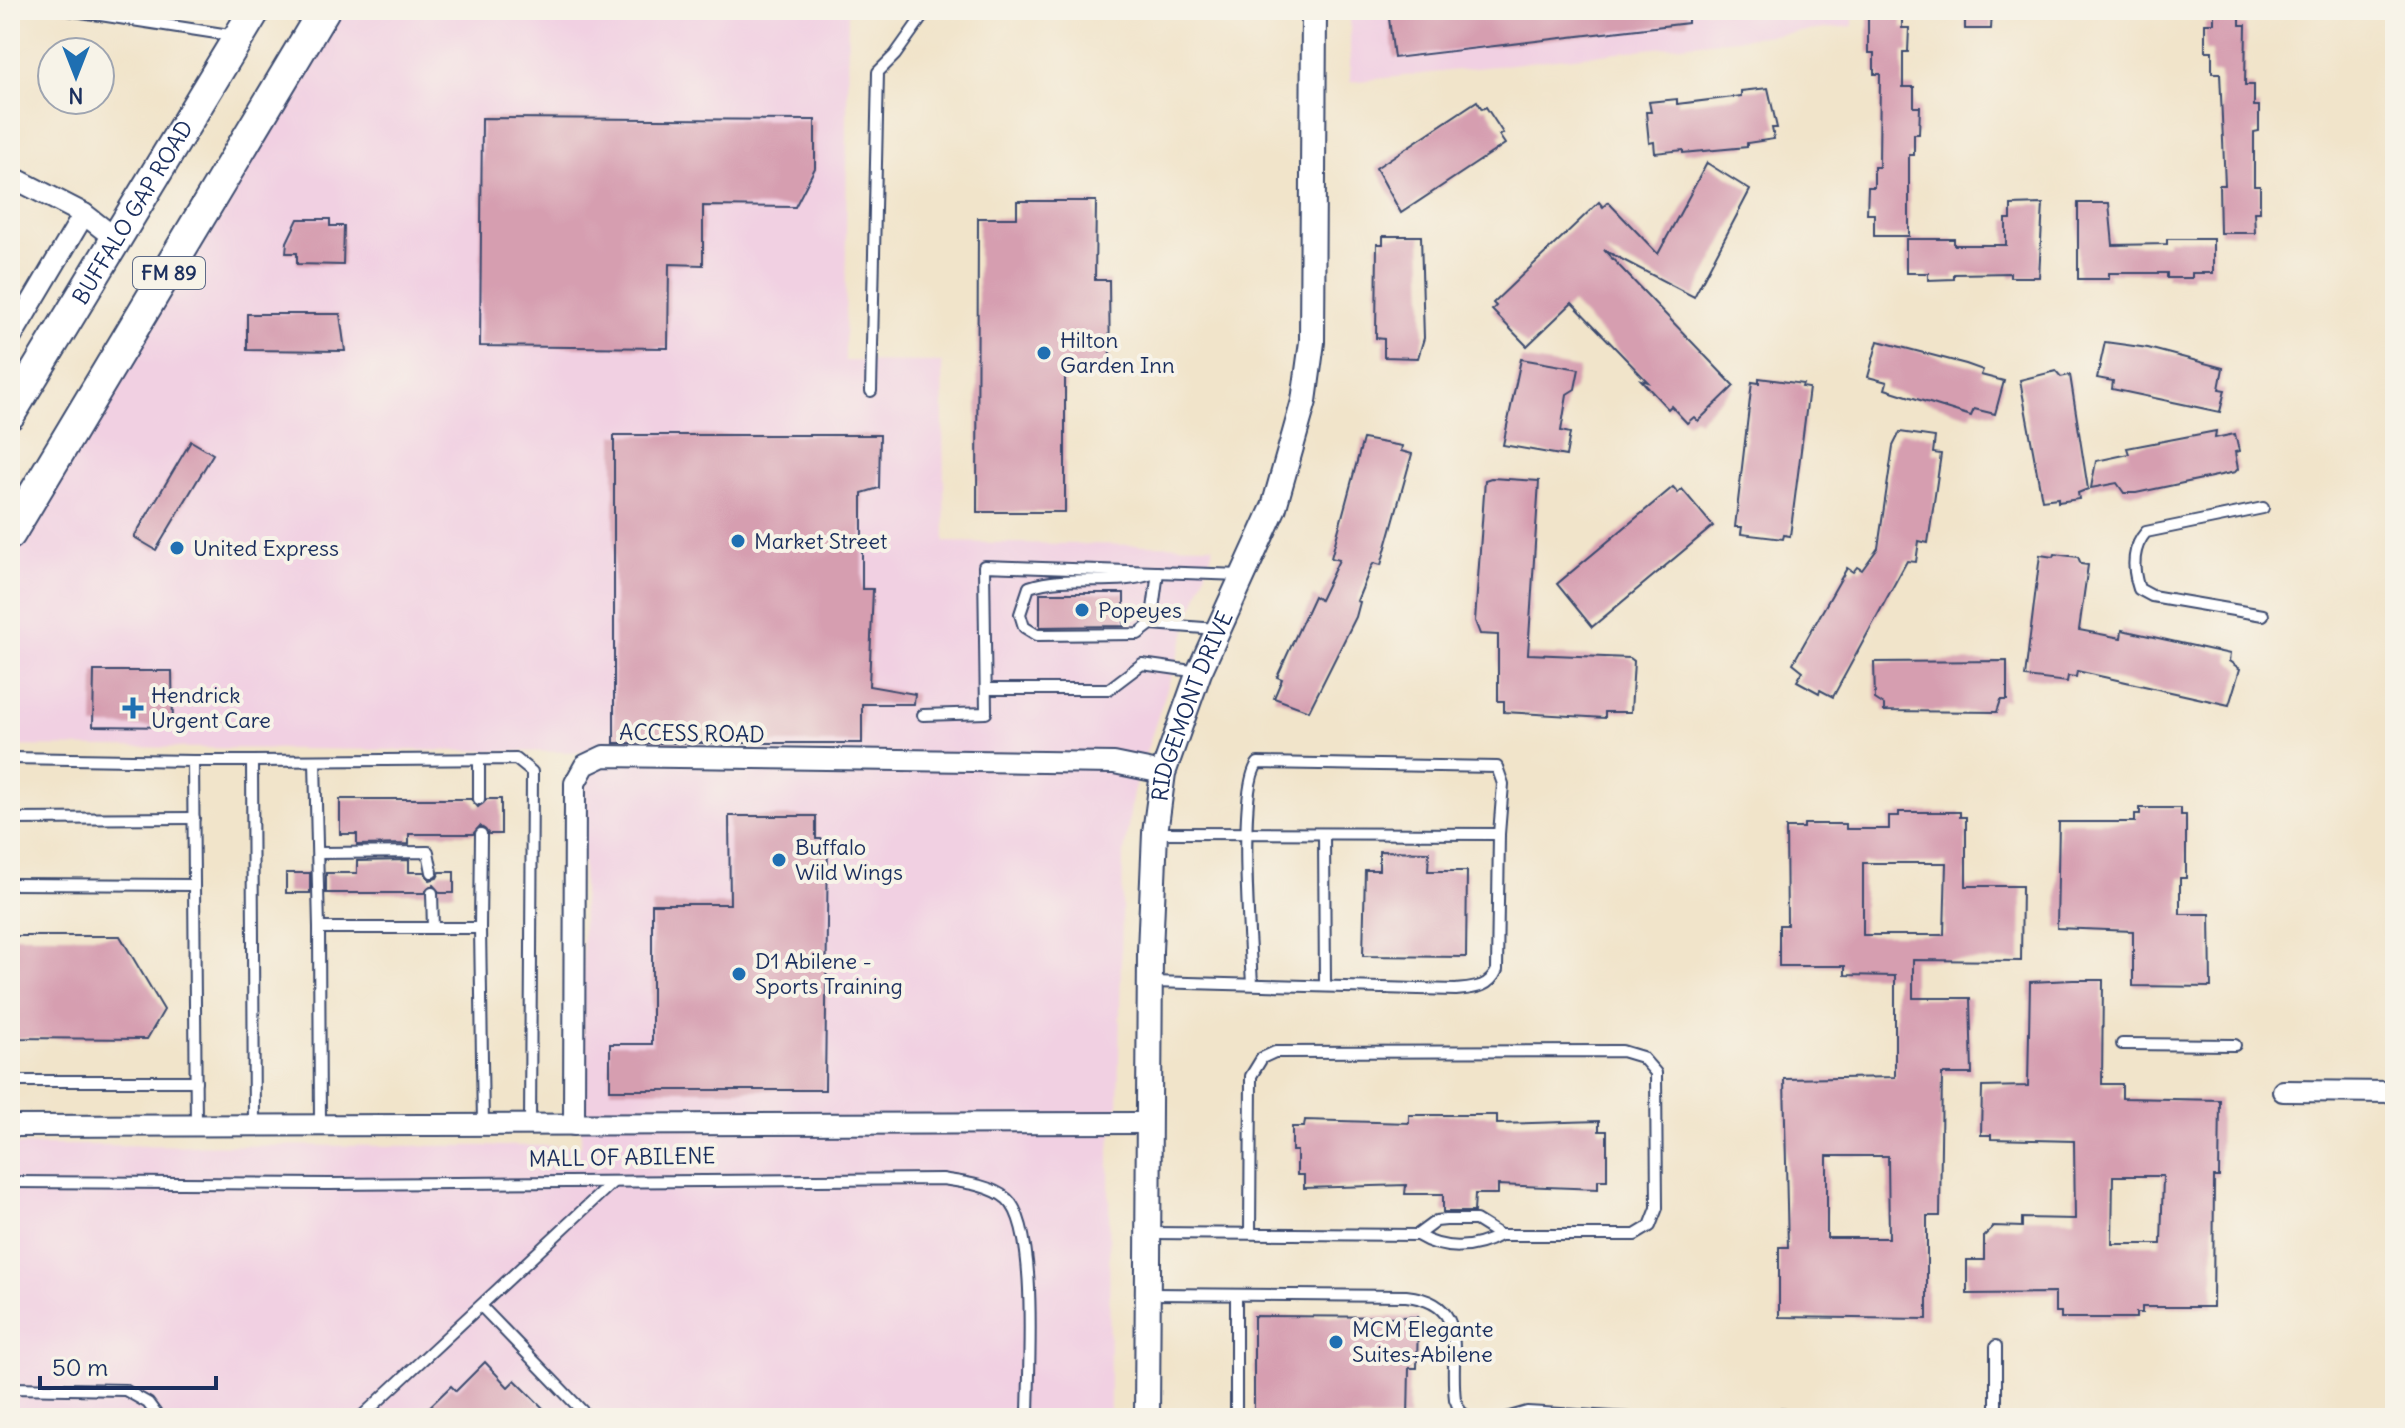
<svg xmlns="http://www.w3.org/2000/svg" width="2405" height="1428" viewBox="0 0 2405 1428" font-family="Delius,sans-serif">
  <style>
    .built { fill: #f1d0e2 }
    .building { fill: #d69eb0; fill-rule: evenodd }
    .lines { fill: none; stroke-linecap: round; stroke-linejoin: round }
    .service-casing { stroke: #3b4a6e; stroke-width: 14 }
    .minor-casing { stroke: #3b4a6e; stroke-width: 24 }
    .tertiary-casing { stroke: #3b4a6e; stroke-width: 28 }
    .primary-casing { stroke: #3b4a6e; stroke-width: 34 }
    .service { stroke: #fff; stroke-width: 10 }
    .minor { stroke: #fff; stroke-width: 20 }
    .tertiary { stroke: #fff; stroke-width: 24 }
    .primary { stroke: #fff; stroke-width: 30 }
    .poi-dot { fill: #1f6fb2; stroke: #f7f3e8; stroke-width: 3 }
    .labels { text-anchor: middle; stroke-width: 8; stroke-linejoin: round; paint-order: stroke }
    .shield { fill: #f7f3e8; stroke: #5d6a87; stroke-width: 2 }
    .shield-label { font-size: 20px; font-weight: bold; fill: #1b2f5e }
    .street-label { font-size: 22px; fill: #1b2f5e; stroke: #f7f3e8 }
    .poi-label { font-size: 22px; fill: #1b2f5e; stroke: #f7f3e8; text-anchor: start }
  </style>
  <rect width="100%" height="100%" fill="#f7f3e8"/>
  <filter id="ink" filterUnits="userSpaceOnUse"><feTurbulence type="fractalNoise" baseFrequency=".0125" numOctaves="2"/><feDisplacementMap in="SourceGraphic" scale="16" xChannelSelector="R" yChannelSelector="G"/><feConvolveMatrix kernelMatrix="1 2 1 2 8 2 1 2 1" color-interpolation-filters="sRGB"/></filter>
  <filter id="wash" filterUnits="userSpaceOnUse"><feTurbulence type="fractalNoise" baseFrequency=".006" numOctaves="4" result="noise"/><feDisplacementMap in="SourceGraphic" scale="32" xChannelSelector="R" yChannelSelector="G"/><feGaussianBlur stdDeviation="1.8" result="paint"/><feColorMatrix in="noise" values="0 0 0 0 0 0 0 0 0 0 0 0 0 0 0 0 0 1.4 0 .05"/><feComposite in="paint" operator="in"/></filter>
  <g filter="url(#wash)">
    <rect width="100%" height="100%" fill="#f1e4ca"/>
    <!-- built -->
    <g class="built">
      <path d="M333 10H848L845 361 942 362 945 542 1214 546 1133 792 1123 861 1118 1109 1109 1148 1110 1418H10V1145L581 1146 584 752 10 746V562Z"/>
      <path d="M1350 10H1853V26L1350 82Z"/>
    </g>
    <g id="blocks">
      <!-- building -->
      <g class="building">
        <path d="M1388 10H1688V23L1394 58Z"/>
        <path d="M1868 10H1902V28H1909L1908 52H1903V87H1914V107H1920L1919 134H1914V155H1909V236H1874V214H1867L1868 187H1874V167H1879L1880 74H1874V53H1868Z"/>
        <path d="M1965 10H1992L1991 29H1965Z"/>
        <path d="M2214 10H2240V25H2246L2245 85H2254V106H2259V131L2254 132V186H2260V212H2254L2255 233H2220L2219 185H2225L2220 73H2212V51H2205V23H2214Z"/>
        <path d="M1768 88 1777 128H1772L1774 139 1747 143V147L1683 153V150L1655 153 1654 142 1649 143 1646 112H1651L1649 102 1677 99V104L1741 96V91Z"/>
        <path d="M1477 101 1482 109 1486 107 1503 133 1499 135 1505 144 1401 213 1376 168Z"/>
        <path d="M482 118 815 120V168L795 207 703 206V265L669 264 668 348 480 346Z"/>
        <path d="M1707 163 1750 190 1694 297 1604 250 1734 386 1698 421 1694 417 1687 423 1671 406 1668 409 1641 380 1648 382 1572 303 1527 346 1492 310 1496 306 1493 303 1599 202 1603 207 1608 202 1658 254Z"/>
        <path d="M1017 201H1096L1095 280H1109L1110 372H1065V512H977L978 218H1017Z"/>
        <path d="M2078 203H2109L2113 245 2167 244V239H2213V273H2192V278H2167V273H2109V279H2078Z"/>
        <path d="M2043 204 2039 277H2010V273L1954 274V279L1928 280V273H1906V239H1954V245H2006V219H2011V205Z"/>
        <path d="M298 219H330V226H344L343 265 297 264V253H286L287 242Z"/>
        <path d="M1383 236H1421L1424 338 1418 358 1384 357V339L1376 338 1377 244H1383Z"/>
        <path d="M247 314H340L345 351 247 350Z"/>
        <path d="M1878 341 1966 364 1983 370 1981 375 2004 381 1995 414 1974 409 1971 416 1885 389 1887 382 1868 377Z"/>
        <path d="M2105 342 2148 348 2223 368 2219 389 2225 390 2220 412 2112 389 2113 381 2097 378Z"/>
        <path d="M1521 359 1579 369 1575 389 1567 394 1561 431 1570 433 1566 456 1503 445Z"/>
        <path d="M2056 371 2061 377 2070 375 2088 489 2078 493 2079 499 2058 502V498L2042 500 2020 380Z"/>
        <path d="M1759 378 1803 384 1802 387 1809 388 1790 536 1784 535 1783 539 1741 534 1742 527H1735L1752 382 1759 383Z"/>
        <path d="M2216 431 2215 438 2235 434 2239 451 2235 452 2238 469 2235 472 2136 493H2124L2117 483 2091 488 2096 461 2129 454 2127 448Z"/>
        <path d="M1900 432 1935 437 1933 453 1941 454 1928 543 1919 541 1916 562 1907 561 1833 697 1820 690 1819 693 1797 681 1803 671 1793 663 1847 568 1853 572 1857 567 1862 570 1878 548 1893 446Z"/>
        <path d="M614 435H880L879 488 862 493V589H873L869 686 915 694 914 704H862V743H614Z"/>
        <path d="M1363 439 1402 446 1401 451 1412 454 1381 565 1374 563 1371 567 1357 601 1360 602 1356 617 1309 711 1274 698 1282 679 1277 677 1314 596 1320 600 1339 560 1331 558Z"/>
        <path d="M191 441 213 454 156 550 134 537Z"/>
        <path d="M1491 478 1539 481 1528 654 1630 658 1634 661 1631 712H1605V718L1504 712V701H1498V635L1480 634 1475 621 1485 480Z"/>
        <path d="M1673 487 1678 493 1682 489 1713 526 1592 627 1557 584Z"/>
        <path d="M2054 554 2078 557 2081 564 2088 565 2079 630 2121 638 2122 630 2230 654 2229 661 2240 669 2229 705 2077 671 2076 677 2068 676 2067 682 2025 677 2040 555 2053 557Z"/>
        <path d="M1040 593H1124V626L1040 627Z"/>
        <path d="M2007 661V700H2001L1997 712 1884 711V705L1875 699 1874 662Z"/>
        <path d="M94 671H172L173 727 93 726Z"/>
        <path d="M340 799H471L478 807 487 799H501V834H489L480 826 473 834H409V844L357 845V834H340Z"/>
        <path d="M2140 808H2181V815H2186V878H2180V914H2210L2211 987 2133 986V931L2057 928 2059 822H2135V814H2140Z"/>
        <path d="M1899 812H1960V817H1966V886H2022L2021 961 1913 960V998H1970L1972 1074H1942L1940 1216H1927V1319L1779 1317V1247H1788L1784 1079 1895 1077V976L1845 975V966H1779V925H1787L1786 828H1804V824H1846V829H1889V816H1899ZM1863 863H1946L1944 935H1863ZM1827 1156H1888L1889 1238H1827Z"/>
        <path d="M729 816H816V839H828L825 1090H610V1044H652V904H730Z"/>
        <path d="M1379 851 1429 852 1428 871H1467L1466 957 1363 956 1365 870H1379Z"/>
        <path d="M409 860V872H424L430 880 437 878 440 872H454V893H440L433 885 424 893H326V873H357V861Z"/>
        <rect x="286" y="873" width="24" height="20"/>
        <path d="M10 936H120L164 1010 147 1039 10 1038Z"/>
        <path d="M2073 980H2103L2102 1084H2122V1098L2220 1100 2219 1177H2214L2213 1307H2142V1313H2136V1318H2061V1312H2055V1293L1967 1294V1260H1984V1236L1994 1226 2022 1227V1218L2075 1219 2074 1141 1991 1139V1135H1981L1982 1087 2028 1086 2030 982ZM2113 1176H2163L2161 1244H2112Z"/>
        <path d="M1409 1115H1497V1124L1599 1121V1131H1607V1180H1598V1189L1498 1185V1194H1475L1474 1212H1443V1194H1405L1406 1185 1304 1188V1175H1297V1151H1292V1127H1304L1305 1120 1409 1123Z"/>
        <path d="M1254 1316 1418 1317 1417 1368H1409L1408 1418H1254Z"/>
        <path d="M485 1362 508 1387 515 1380 553 1418H418L451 1386 456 1391Z"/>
      </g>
    </g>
  </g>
  <g filter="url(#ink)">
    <use href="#blocks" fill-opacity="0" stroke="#3b4a6e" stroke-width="2"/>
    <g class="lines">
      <defs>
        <g id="service">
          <path d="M68 10 236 36"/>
          <path d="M871 391 878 72 895 55 927 10"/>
          <path d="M2263 508 2146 532C2132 548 2132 568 2139 589L2152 596 2263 615"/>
          <path d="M1158 572 1151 624 1138 634 1037 635 1024 627 1020 614 1029 587C1072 573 1117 588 1158 572Z"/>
          <path d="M1151 624 1217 629"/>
          <path d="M986 689H1109L1142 664 1199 672"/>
          <path d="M923 715 986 713 984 566 1241 575"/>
          <path d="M10 758 193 761 196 1126"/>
          <path d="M479 759V799"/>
          <path d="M193 761H252L254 1126"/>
          <path d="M252 761 516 759 532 772 530 1126"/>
          <path d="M315 761 319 928"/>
          <path d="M10 819 194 818"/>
          <path d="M1324 834 1325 986"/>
          <path d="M318 853 428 852 432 872"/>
          <path d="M10 884 194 885"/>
          <path d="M432 893 433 928"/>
          <path d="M480 928 481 834"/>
          <path d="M1152 982 1456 990C1474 988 1489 988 1497 970L1499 834 1155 833"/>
          <path d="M1252 984C1250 945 1237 787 1258 763L1497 767 1503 784 1499 834"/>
          <path d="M2122 1044 2235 1045"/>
          <path d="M10 1081H196"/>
          <path d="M320 1125 319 928H480L483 1125"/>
          <path d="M10 1182 329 1184 942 1179C962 1182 991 1185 1007 1199 1039 1227 1028 1373 1028 1418"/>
          <path d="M1149 1233 1417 1235 1436 1221 1446 1220H1476L1500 1235H1635L1650 1226 1657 1208 1656 1073 1642 1057 1622 1051 1275 1052 1262 1058 1251 1076 1250 1233"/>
          <path d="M1417 1235C1443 1251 1474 1250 1500 1235"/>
          <path d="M1149 1294 1406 1296C1471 1303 1449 1352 1455 1399L1460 1411 1469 1418"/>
          <path d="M1236 1295V1418"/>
          <path d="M481 1306 589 1418"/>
          <path d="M10 1388 125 1390 148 1403 159 1418"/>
          <path d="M360 1418 613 1182"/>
          <path d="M1506 1418 1527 1412 1630 1418"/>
          <path d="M1751 1418 1767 1414 1840 1418"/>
          <path d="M1996 1418V1346"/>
        </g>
        <g id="minor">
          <path d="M10 176 84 214 116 239"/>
          <path d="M10 339 84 214"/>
          <path d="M2283 1091 2395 1092"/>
          <path d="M574 1125 575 783 585 765 604 756 1114 763 1163 773"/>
          <path d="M10 1126 1148 1123"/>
        </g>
        <g id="tertiary">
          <path id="s1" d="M1147 1418 1150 951 1155 833 1163 773 1199 672 1274 507 1304 401 1312 342 1314 10"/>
        </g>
        <g id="primary">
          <path id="s2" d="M10 414 255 10"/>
          <path d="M10 534 324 10"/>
        </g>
      </defs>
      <!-- service casing -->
      <use href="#service" class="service-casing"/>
      <!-- minor casing -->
      <use href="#minor" class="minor-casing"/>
      <!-- tertiary casing -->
      <use href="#tertiary" class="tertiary-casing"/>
      <!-- primary casing -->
      <use href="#primary" class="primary-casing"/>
      <!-- service -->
      <use href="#service" class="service"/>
      <!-- minor -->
      <use href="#minor" class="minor"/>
      <!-- tertiary -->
      <use href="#tertiary" class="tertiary"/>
      <!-- primary -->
      <use href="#primary" class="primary"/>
    </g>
  </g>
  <!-- markers -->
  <g class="poi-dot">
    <circle cx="1044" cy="353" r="8"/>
    <circle cx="738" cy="541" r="8"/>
    <circle cx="177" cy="548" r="8"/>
    <circle cx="1082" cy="610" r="8"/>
    <path d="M129 696h8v8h8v8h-8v8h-8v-8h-8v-8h8z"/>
    <circle cx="779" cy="860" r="8"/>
    <circle cx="739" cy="974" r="8"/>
    <circle cx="1336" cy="1342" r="8"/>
  </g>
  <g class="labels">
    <!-- shield labels -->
    <rect class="shield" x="133" y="257" width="72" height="32" rx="6"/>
    <g class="shield-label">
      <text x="169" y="280">FM 89</text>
    </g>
    <!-- street labels -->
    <g class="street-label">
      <text dy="8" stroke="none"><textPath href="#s2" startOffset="236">BUFFALO GAP ROAD</textPath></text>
      <text dy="8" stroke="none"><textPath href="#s1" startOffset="718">RIDGEMONT DRIVE</textPath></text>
      <text transform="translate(692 733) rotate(1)" y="8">ACCESS ROAD</text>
      <text transform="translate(622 1157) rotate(-1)" y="8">MALL OF ABILENE</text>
    </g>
    <!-- poi labels -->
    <g class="poi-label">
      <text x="1060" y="348">Hilton<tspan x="1060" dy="25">Garden Inn</tspan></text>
      <text x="754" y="549">Market Street</text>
      <text x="193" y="556">United Express</text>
      <text x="1098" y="618">Popeyes</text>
      <text x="151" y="703">Hendrick<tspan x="151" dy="25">Urgent Care</tspan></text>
      <text x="795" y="855">Buffalo<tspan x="795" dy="25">Wild Wings</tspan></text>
      <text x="755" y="969">D1 Abilene -<tspan x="755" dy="25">Sports Training</tspan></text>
      <text x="1352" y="1337">MCM Elegante<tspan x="1352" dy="25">Suites-Abilene</tspan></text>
    </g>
  </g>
  <!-- margin -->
  <rect width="2405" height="1428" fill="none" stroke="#f7f3e8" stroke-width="40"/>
  <!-- north arrow -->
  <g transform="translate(76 76) rotate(180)"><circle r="38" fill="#f7f3e8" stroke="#9fa5b1" stroke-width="2"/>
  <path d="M0-6L14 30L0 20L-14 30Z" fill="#1f6fb2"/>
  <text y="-12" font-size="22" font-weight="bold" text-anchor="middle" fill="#1b2f5e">N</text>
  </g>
  <!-- scale -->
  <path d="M40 1376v12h176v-12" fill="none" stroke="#1b2f5e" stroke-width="4"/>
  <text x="52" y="1376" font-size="24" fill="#1b2f5e" stroke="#f7f3e8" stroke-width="6" paint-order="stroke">50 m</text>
</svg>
